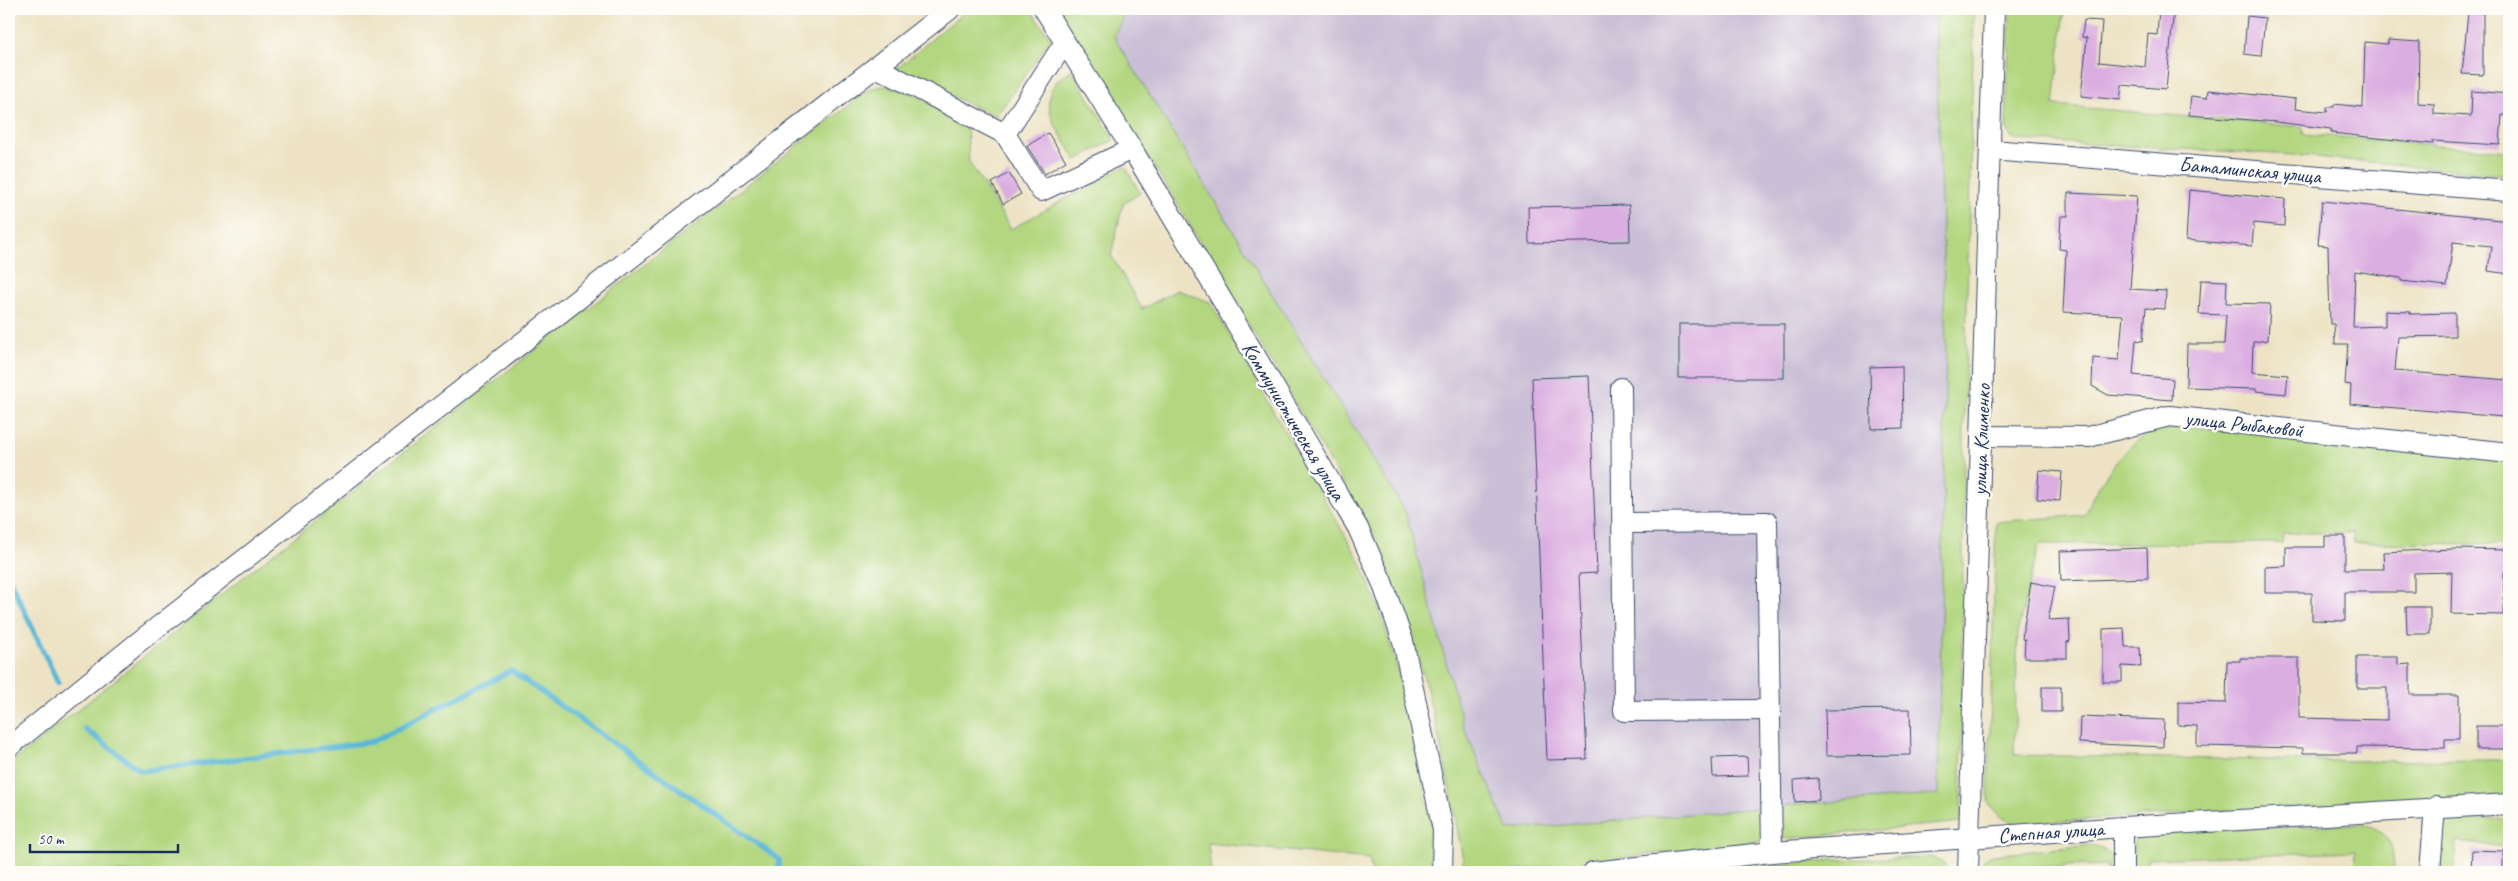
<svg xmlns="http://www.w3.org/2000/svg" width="2518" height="881" viewBox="0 0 2518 881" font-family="Caveat,sans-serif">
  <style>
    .industrial { fill: #cabfd6 }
    .green { fill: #b3d780; stroke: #67836f }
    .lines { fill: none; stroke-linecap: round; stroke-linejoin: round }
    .stream { stroke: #59b7d7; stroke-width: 5.5 }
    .building { fill: #dbaee1 }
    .minor-casing { stroke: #3a4a6d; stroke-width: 22 }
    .minor { stroke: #fff; stroke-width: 20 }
    .labels { text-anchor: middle; stroke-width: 5; stroke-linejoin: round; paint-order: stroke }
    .street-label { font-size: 21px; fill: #1b2f5e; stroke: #fdfcf7 }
  </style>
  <rect width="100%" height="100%" fill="#fdfcf7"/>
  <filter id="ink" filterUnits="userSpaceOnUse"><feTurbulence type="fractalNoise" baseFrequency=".02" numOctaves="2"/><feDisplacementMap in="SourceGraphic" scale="10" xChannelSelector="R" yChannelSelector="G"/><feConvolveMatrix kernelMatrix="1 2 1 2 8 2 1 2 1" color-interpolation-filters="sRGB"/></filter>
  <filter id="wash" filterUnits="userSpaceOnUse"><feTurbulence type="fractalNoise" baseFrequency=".0096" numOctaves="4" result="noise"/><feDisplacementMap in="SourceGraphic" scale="20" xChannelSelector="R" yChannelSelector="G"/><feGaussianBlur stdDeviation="1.12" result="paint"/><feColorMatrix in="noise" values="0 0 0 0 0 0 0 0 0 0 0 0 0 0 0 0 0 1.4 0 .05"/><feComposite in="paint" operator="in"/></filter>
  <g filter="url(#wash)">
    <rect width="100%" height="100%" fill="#ede3c4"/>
    <!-- industrial -->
    <path class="industrial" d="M1126 9H1935L1946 345 1938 795 1804 804 1508 830 1463 725 1405 511 1113 37Z"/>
    <!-- green -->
    <g class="green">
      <path d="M968 9H1030L1051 39 996 116 894 71Z"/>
      <path d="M1054 9H1126L1114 37 1405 511 1463 725 1508 830 1804 804 1938 795 1946 345 1935 9H1974L1964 428 1961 822 1753 842 1504 872H1465C1445 757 1422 643 1374 536L1174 198Z"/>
      <path d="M2010 9H2064L2054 105 2303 127V134L2509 151V175L2294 155 2017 140 2010 136 2006 127Z"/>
      <path d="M1072 70 1114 140 1076 160C1058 128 1027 95 1072 70Z"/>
      <path d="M883 86C914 89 941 110 967 128L969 162 1011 229 1125 166 1140 193 1123 204 1111 255 1142 309 1177 290 1210 302 1361 563 1381 613 1413 724 1433 836 1429 872H1372L1369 859 1208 843 1211 872H9V765L245 576 870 89Z"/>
      <path d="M2191 427 2509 458V544L2354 543 2353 533H2283L2282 543 2039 544 2018 630 2014 755 2322 761 2509 760V799L2278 808 2017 824C2003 820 1996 814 1988 802L1996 522 2084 515C2095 488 2127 439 2157 430 2167 427 2180 428 2191 427Z"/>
      <path d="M2509 819V847L2456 842 2454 872H2420L2423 821Z"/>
      <path d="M2360 824C2389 828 2394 846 2394 872H2355L2356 851 2148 859V872H2133L2134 841 2146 832Z"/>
      <path d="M2090 845C2106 847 2116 855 2116 872H2107V865L2015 867V872H1981L1984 859 1993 855Z"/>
      <path d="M1932 857 1943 863 1951 872H1702L1833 860Z"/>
    </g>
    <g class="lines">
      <!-- stream -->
      <g class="stream">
        <path d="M9 578 58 683"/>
        <path d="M85 729 141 771 371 742 511 671 779 859V872"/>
      </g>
    </g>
    <g id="blocks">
      <!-- building -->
      <g class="building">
        <path d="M2159 9H2174L2166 89 2122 85 2120 100 2081 96 2087 38 2082 37 2084 20 2102 21 2099 62 2145 67 2148 34 2157 35Z"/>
        <path d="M2468 12 2483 13V75L2462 74Z"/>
        <path d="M2247 16 2265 18 2261 56 2244 54Z"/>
        <path d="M2388 40 2419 42 2418 103 2434 104V114L2471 116 2472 91 2509 94V116L2502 115 2500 145 2433 141V144L2331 133V129L2276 122 2189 115 2191 96 2207 98 2208 90 2296 99 2295 109 2327 112V107H2334V104L2363 107 2365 42 2388 44Z"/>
        <path d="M1048 133 1066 161 1045 174 1027 146Z"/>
        <path d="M1009 173 1021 194 1003 204 992 183Z"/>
        <path d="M2189 190 2285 199 2284 226 2254 223 2252 246 2186 240Z"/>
        <path d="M2068 193 2137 196 2130 289 2166 291 2165 309 2146 308 2143 341 2136 340 2133 375 2173 379 2172 400 2108 395 2092 386 2093 358 2119 360 2123 315 2063 312 2066 250 2059 249 2061 216H2068Z"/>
        <path d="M2322 201 2509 221V274L2488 271 2491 246 2453 242 2447 286 2401 281V278L2355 271 2353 327 2385 326V311L2410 312V314L2455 313V336L2398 337 2395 371 2509 380V415H2503V417L2350 404 2351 385 2345 384 2348 344H2335L2334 324H2330L2328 246 2318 245Z"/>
        <path d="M1629 205 1630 241 1529 243 1528 207Z"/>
        <path d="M2201 280 2227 281 2226 303 2270 304 2268 340 2253 342 2252 372 2288 375 2286 394 2256 391V389L2186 387 2187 344H2224L2226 315 2199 314Z"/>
        <rect x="1679" y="324" width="105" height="54"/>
        <path d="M1902 366 1903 428 1871 429 1870 367Z"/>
        <path d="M1589 376 1597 573 1579 574 1587 759 1547 760 1532 378Z"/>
        <path d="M2039 470 2062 472 2060 501 2037 499Z"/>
        <path d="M2325 536H2345V569H2384L2383 552 2454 549 2509 550V572H2504L2503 615 2451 614 2452 572 2414 573V592H2345V621L2312 620V593H2265V567L2286 566V547H2325Z"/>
        <path d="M2147 548 2148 578 2061 581 2060 551Z"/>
        <path d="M2031 582 2055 587 2048 620 2069 619 2070 641 2067 642V658H2024L2025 640 2022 639Z"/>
        <path d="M2406 607H2430V634H2407Z"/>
        <path d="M2124 628 2125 647H2140L2141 667 2122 666V682H2103V629Z"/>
        <path d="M2357 657H2398V665L2410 664V695H2459V739H2445V748L2357 747V753H2303V748L2197 746V726L2178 725V702L2226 703 2227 661H2240V658H2299V718L2387 720V688H2357Z"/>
        <rect x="2042" y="687" width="19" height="25"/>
        <path d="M1910 709 1911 755 1826 756 1825 710Z"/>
        <path d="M2080 717 2164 720 2163 747 2079 743Z"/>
        <rect x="2476" y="726" width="33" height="23"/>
        <path d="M1747 757 1748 776 1713 777 1712 758Z"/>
        <path d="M1818 778 1819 800 1795 802 1794 780Z"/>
        <path d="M2472 850 2503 851V872H2471Z"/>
      </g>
    </g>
  </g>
  <g filter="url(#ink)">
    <use href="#blocks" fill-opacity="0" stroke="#3a4a6d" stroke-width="1"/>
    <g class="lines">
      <defs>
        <g id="minor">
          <path d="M1044 9 1132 149 1358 528 1382 582 1403 641 1443 830 1442 872"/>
          <path d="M876 67 1005 134 1041 191 1132 149"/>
          <path d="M1005 134 1065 42"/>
          <path d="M1991 150 2509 191"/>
          <path d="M1621 388 1624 711 1769 710"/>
          <path d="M1981 436 2088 437 2169 416 2509 453"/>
          <path d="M1623 523 1767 522 1772 852"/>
          <path d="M9 747 141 640 950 9"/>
          <path d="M2123 827V872"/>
          <path d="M1593 872 1772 852 2123 827 2509 804"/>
          <path d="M1968 872 1994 9"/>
          <path d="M2430 872 2435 806"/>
        </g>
      </defs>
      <!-- minor casing -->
      <use href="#minor" class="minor-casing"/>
      <!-- minor -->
      <use href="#minor" class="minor"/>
    </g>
  </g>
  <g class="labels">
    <!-- street labels -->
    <g class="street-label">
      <text transform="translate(2250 170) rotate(5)" y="7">Батаминская улица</text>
      <text transform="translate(1294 421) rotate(59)" y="7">Коммунистическая улица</text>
      <text transform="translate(2244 424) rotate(6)" y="7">улица Рыбаковой</text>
      <text transform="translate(1981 440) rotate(-88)" y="7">улица Клименко</text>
      <text transform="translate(2051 832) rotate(-4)" y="7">Степная улица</text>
    </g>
  </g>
  <!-- margin -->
  <rect width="2518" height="881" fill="none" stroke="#fdfcf7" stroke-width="30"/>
  <!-- scale -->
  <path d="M30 844v8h148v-8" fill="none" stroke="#1b2f5e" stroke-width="2.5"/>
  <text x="38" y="844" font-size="15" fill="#1b2f5e" stroke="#fdfcf7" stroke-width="4" paint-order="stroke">50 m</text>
</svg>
